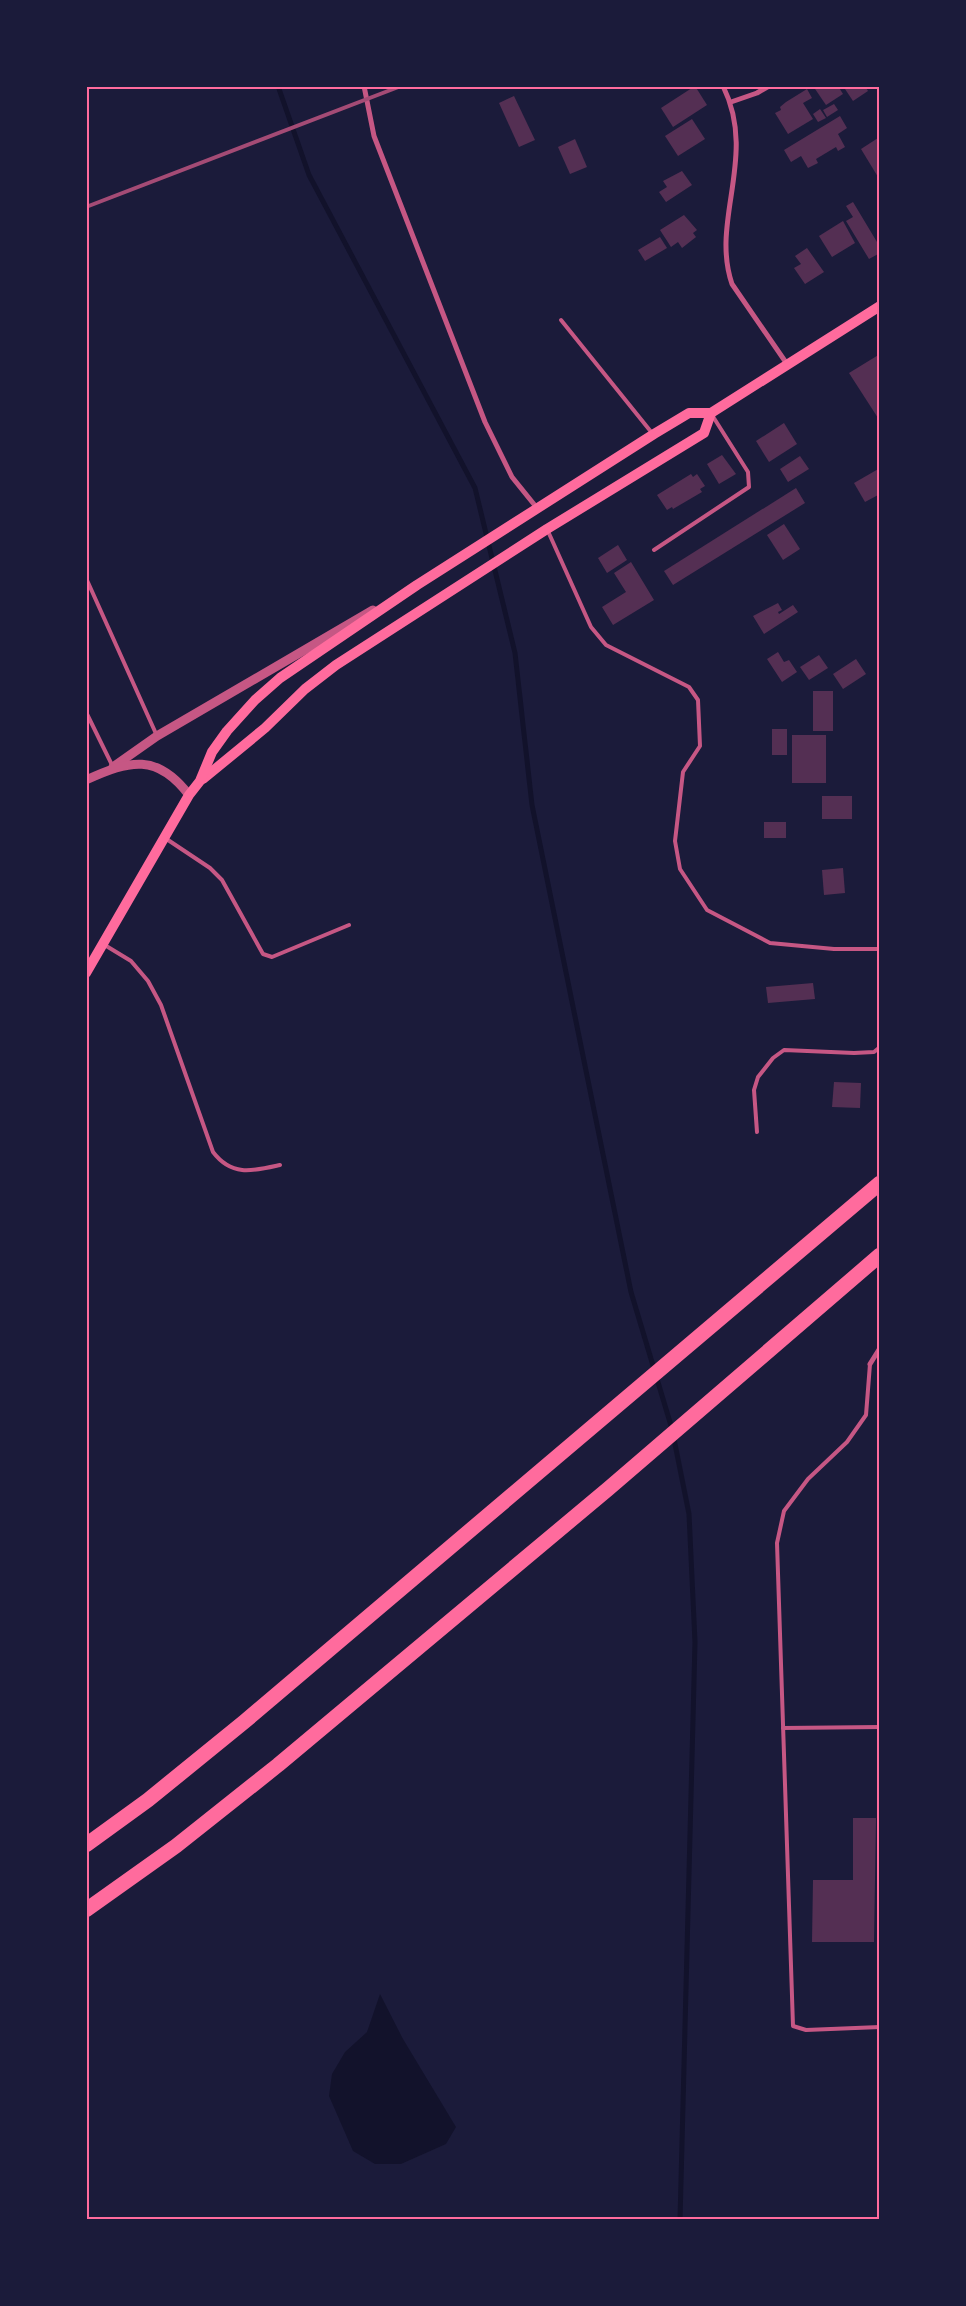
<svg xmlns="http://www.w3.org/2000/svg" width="966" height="2306" viewBox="0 0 966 2306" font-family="'Fira Sans',sans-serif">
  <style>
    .water { fill: #12122b }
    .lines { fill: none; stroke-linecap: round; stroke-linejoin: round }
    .stream { stroke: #12122b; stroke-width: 5 }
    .building { fill: #542f53 }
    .service { stroke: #c65784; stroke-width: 4 }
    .minor { stroke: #c65784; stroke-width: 5 }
    .tertiary { stroke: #c65784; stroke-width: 9 }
    .secondary { stroke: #ff6b9d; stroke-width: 10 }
    .motorway { stroke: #ff6b9d; stroke-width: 15 }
    .rail { stroke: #a44b75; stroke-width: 4 }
    .neatline { fill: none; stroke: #ff6b9d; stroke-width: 2 }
  </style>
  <rect width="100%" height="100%" fill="#1b1b3a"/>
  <!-- water -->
  <path class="water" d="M380 1994 403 2039 456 2127 446 2144 401 2164H375L353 2151 329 2096 332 2074 345 2052 367 2032Z"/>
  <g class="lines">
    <!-- stream -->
    <path class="stream" d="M278 86 309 175 475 488 515 653 532 805 631 1292 672 1429 689 1514 695 1642 680 2220"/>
  </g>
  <!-- building -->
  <g class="building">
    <path d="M695 86 707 105 673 127 661 108Z"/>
    <path d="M813 86H838L843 94 826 105Z"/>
    <path d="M843 86H865L868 91 853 101Z"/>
    <path d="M807 89 812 98 803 103 813 119 788 134 775 113 781 110 780 107 786 102Z"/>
    <path d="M514 96 535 140 519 147 499 103Z"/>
    <path d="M834 104 838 110 827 117 823 110Z"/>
    <path d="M820 109 826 118 818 122 813 114Z"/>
    <path d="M840 116 847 128 838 134 845 147 838 151 836 147 816 159 818 163 808 168 801 156 791 162 784 150Z"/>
    <path d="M692 119 705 139 678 156 665 136Z"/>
    <path d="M878 138 880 141 878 177 861 149Z"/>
    <path d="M575 139 587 167 570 174 558 147Z"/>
    <path d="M682 171 692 185 666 202 659 192 667 187 663 181Z"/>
    <path d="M853 202 880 247V253L869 259 846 221 853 217 846 206Z"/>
    <path d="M684 215 697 230 693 233 696 237 682 248 678 242 671 247 660 230Z"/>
    <path d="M843 221 855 243 832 257 819 236Z"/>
    <path d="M660 237 667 248 645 261 638 250Z"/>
    <path d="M807 248 824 272 805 284 794 268 801 264 795 256Z"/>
    <path d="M880 354V417L878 418 849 373Z"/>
    <path d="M784 423 797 444 769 462 756 441Z"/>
    <path d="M722 455 736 474 719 484 707 464Z"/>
    <path d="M800 456 809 469 788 482 780 469Z"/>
    <path d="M880 468V494L865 502 854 483Z"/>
    <path d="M691 474 693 477 697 474 705 486 700 489 702 492 673 509 672 507 667 510 657 495Z"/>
    <path d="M796 488 805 503 673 585 664 571Z"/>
    <path d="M784 524 800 549 783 560 767 535Z"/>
    <path d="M618 545 627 560 607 573 598 558Z"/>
    <path d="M631 562 654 600 613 625 602 607 626 592 614 573Z"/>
    <path d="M778 603 782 610 778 612 779 614 793 605 798 612 764 634 753 616Z"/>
    <path d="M778 652 784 662 789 660 797 672 782 682 767 659Z"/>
    <path d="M819 655 828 668 809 680 800 667Z"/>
    <path d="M856 659 866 674 843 689 833 674Z"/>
    <rect x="813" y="691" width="20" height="40"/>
    <rect x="772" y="729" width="15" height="26"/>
    <rect x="792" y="735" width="34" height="48"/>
    <rect x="822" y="796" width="30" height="23"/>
    <rect x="764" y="822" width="22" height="16"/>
    <path d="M843 868 845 893 824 895 822 870Z"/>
    <path d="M813 983 815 999 768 1003 766 987Z"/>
    <path d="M834 1082 861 1083 860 1108 832 1107Z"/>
    <path d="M853 1818H876L874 1942H812L813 1880H853Z"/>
  </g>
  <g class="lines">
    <!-- service -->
    <g class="service">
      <path d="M561 320 652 433"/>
      <path d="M547 529 591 627 606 645 689 687 698 700 700 746 683 772 675 841 680 869 707 910 770 943 834 949H880"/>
      <path d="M654 550 749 487 748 472 712 415"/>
      <path d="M86 578 157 736"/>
      <path d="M86 712 113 767"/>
      <path d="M165 838 210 868 222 880 263 954 272 957 349 925"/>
      <path d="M103 944 131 961 148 981 161 1005 213 1152C232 1177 253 1171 280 1165"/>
      <path d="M757 1132 754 1090 758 1077 773 1058 784 1050 854 1053 874 1052 880 1047"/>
      <path d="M870 1364 866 1415 847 1442 808 1479 784 1511 777 1543 793 2026 806 2030 880 2027"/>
      <path d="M783 1728 880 1727"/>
    </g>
    <!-- minor -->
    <g class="minor">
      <path d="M364 86 374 136 485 422 512 477 537 508"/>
      <path d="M723 86C758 157 710 220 732 284L787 364"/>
      <path d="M731 102 757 93 769 86"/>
      <path d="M870 1364 880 1348"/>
    </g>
    <!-- tertiary -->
    <g class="tertiary">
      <path d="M113 767 157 736 373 610"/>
      <path d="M86 780C130 760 157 753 189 795"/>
    </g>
    <!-- secondary -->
    <g class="secondary">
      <path d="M203 779 265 728 305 689 336 665 547 529 704 433 711 413"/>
      <path d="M86 973 189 795 200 781 212 752 227 731 255 700 280 678 417 585 654 434 689 413H711L880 306"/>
    </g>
    <!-- motorway -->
    <g class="motorway">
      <path d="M86 1845 148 1800 244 1722 880 1183"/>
      <path d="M86 1910 176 1846 278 1765 608 1489 880 1255"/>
    </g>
    <!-- rail -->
    <path class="rail" d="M86 207 401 86"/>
  </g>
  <!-- border -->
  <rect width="966" height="2306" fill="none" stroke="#1b1b3a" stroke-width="175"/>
  <rect x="88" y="88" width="790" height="2130" class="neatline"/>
</svg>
